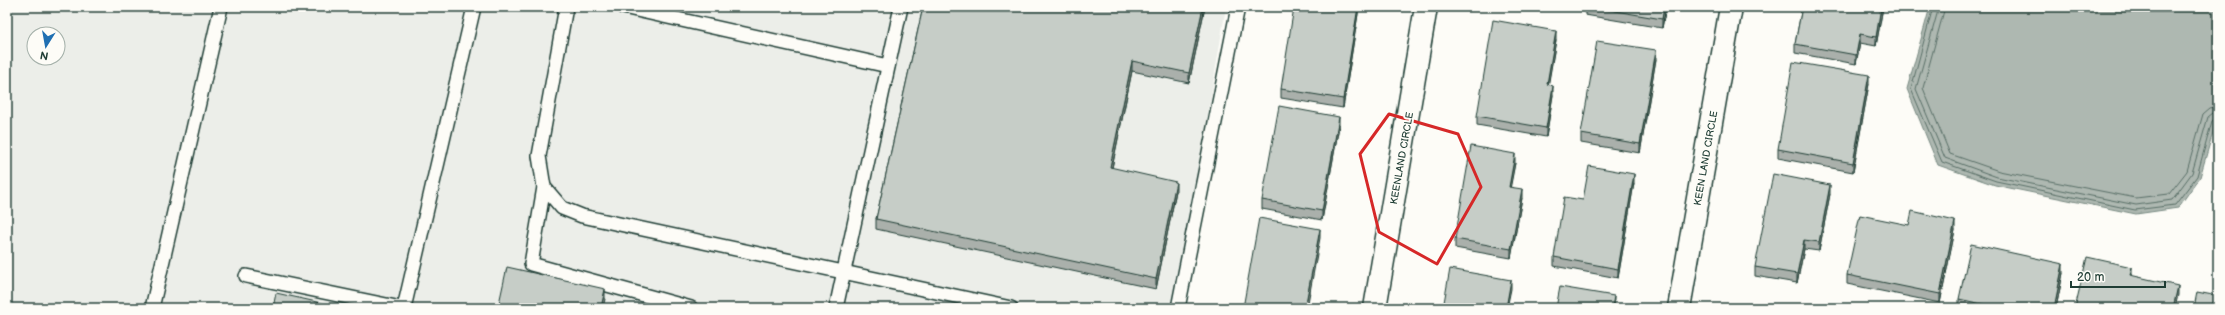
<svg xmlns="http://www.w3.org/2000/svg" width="2225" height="315" viewBox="0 0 2225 315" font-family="'Balsamiq Sans',sans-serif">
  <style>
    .built { fill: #eceee9; fill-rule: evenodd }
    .water { fill: #aeb8b1; stroke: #75877f }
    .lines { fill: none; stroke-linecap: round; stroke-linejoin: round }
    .shore { stroke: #586e66; stroke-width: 1 }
    .lane-casing { stroke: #1f3d34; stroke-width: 16 }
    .street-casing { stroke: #1f3d34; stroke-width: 25 }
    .lane { stroke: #fdfcf7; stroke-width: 13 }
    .street { stroke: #fdfcf7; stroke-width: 22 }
    .wall { fill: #aab0ab; stroke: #1f3d34 }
    .shaded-wall { fill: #8b908b; stroke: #1f3d34 }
    .building { fill: #c6cdc7; stroke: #1f3d34 }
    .marked { fill: none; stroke: #d62828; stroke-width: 3; stroke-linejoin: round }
    .labels { text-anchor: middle; stroke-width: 4; stroke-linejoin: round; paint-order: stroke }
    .street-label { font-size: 10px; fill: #1f3d34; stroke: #fdfcf7 }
  </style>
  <rect width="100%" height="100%" fill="#fdfcf7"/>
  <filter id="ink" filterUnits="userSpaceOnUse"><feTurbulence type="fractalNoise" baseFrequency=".025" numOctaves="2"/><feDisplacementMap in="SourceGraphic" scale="8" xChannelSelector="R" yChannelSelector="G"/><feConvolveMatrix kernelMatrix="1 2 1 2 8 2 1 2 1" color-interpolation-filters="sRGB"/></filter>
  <g filter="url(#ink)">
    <!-- built -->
    <path class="built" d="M7 7H1226L1176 308H7ZM34 34H58V58H34Z"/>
    <!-- water -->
    <path class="water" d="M1930 7H2218V115L2200 177 2178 208 2136 214 1995 185 1938 165 1907 89Z"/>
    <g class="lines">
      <!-- shore -->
      <g class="shore">
        <path d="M1933 7 1911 89 1942 162 1996 181 2135 210 2175 205 2197 176 2212 121 2218 117"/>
        <path d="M1939 7 1916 89 1945 158 1997 177 2136 205 2172 200 2192 173 2208 117 2213 113 2218 112"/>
        <path d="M1945 7 1923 88 1950 154 1999 171 2136 198 2169 194 2187 171 2203 114 2210 108 2218 106"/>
      </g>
      <defs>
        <g id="lane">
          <path d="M566 7 539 156 544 187 562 208 582 216 1011 308"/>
          <path d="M623 7 888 66"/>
          <path d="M544 187 531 264 691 308"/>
          <path d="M246 276 401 308"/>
          <path d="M152 308 221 7"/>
          <path d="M404 308 474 7"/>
          <path d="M836 308 901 7"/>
          <path d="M1178 308 1238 7"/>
        </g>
        <g id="street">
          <path d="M1375 308 1426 7"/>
          <path d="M1679 308 1731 7"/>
        </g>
      </defs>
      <!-- lane casing -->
      <use href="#lane" class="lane-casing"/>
      <!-- street casing -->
      <use href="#street" class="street-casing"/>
      <!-- lane -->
      <use href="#lane" class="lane"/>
      <!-- street -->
      <use href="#street" class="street"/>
    </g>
    <!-- wall -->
    <g class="wall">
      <path d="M923 7H1205L1189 83 1132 71 1112 168 1176 191 1156 289 876 229V219Z"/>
      <path d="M1358 7V14L1343 108 1281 98V89Z"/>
      <path d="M1585 7H1666L1662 28 1585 15Z"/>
      <path d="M1802 7H1883L1876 46 1860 43 1856 64 1795 53V44Z"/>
      <path d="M1556 40 1548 85 1553 95 1546 137 1477 125V116Z"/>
      <path d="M1656 59 1640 153 1581 143V134Z"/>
      <path d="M1869 84 1853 172 1778 158V149Z"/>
      <path d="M1339 126 1322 220 1262 209V200Z"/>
      <path d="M1515 163 1510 187 1522 198 1511 258 1455 248V239Z"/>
      <path d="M1634 183 1618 278 1554 266V257L1583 200Z"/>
      <path d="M1830 194 1819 251 1804 249 1797 283 1755 276V267Z"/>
      <path d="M1909 225 1955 230 1940 303 1847 284V275Z"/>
      <path d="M2063 273 2056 308H1959V299Z"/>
    </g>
    <!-- shaded-wall -->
    <g class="shaded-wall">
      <path d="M1203 7H1205L1189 83V73Z"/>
      <path d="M1358 7V14L1343 108V99Z"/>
      <path d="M1664 7H1666L1662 28V19Z"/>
      <path d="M1881 7H1883L1876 46V37Z"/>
      <path d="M1556 31V40L1547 93V84Z"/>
      <path d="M1860 34V43L1856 64V55Z"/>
      <path d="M1656 50V59L1640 153V144Z"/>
      <path d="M1132 61V71L1110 177V167Z"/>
      <path d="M1869 75V84L1853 172V163Z"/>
      <path d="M1553 86V95L1546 137V128Z"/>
      <path d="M1339 117V126L1322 220V211Z"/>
      <path d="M1515 154V163L1509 195V187Z"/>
      <path d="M1634 174V183L1618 278V269Z"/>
      <path d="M1176 182V191L1156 289V279Z"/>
      <path d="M1830 185V194L1819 251V242Z"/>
      <path d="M1522 189V198L1511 258V249Z"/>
      <path d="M1955 221V230L1940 303V294Z"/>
      <path d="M1320 229V238L1307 308H1305Z"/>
      <path d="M1804 240V249L1797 283V274Z"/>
      <path d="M2063 264V273L2056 308H2054Z"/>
      <path d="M2132 267V276L2130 275Z"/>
      <path d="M1511 280V289L1507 308H1506Z"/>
      <path d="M2178 286V295L2175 308H2173Z"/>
      <path d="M605 289V299L603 308H601Z"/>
      <path d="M1614 296V308H1612Z"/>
    </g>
    <!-- building -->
    <g class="building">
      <path d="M923 7H1203L1189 73 1132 61 1110 167 1176 182 1156 279 876 219Z"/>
      <path d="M1294 7H1358L1343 99 1281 89Z"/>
      <path d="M1592 7H1664L1662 19Z"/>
      <path d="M1802 7H1881L1876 37 1860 34 1856 55 1795 44Z"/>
      <path d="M1493 20 1556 31 1547 84 1553 86 1546 128 1477 116Z"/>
      <path d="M1597 41 1656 50 1640 144 1581 134Z"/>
      <path d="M1793 62 1869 75 1853 163 1778 149Z"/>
      <path d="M1279 106 1339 117 1322 211 1262 200Z"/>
      <path d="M1471 146 1515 154 1509 187 1522 189 1511 249 1455 239Z"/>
      <path d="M1589 166 1634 174 1618 269 1554 257 1564 197 1583 200Z"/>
      <path d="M1773 174 1830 185 1819 242 1804 240 1797 274 1755 267Z"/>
      <path d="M1912 211 1955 221 1940 294 1847 275 1860 215 1909 225Z"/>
      <path d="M1259 218 1320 229 1305 308H1243Z"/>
      <path d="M1971 244 2063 264 2054 308H2000L1959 299Z"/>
      <path d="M2087 257 2132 267 2130 275 2178 286 2173 308H2075Z"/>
      <path d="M507 267 605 289 601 308H498Z"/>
      <path d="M1450 269 1511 280 1506 308H1443Z"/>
      <path d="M1560 287 1614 296 1612 308H1556Z"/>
      <path d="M2197 292 2218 296V308H2194Z"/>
      <path d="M276 293 344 308H273Z"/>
    </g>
  </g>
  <!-- marked area -->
  <path class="marked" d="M1389 114 1458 134 1481 187 1437 264 1379 232 1360 154Z"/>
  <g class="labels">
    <!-- street labels -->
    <g class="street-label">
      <text transform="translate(1401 158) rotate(-80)" y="4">KEENLAND CIRCLE</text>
      <text transform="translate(1705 158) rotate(-80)" y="4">KEEN LAND CIRCLE</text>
    </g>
  </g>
  <!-- margin -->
  <rect width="2225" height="315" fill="none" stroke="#fdfcf7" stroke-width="24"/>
  <rect x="12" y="12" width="2201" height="291" fill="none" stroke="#1f3d34" stroke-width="1.5" filter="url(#ink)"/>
  <!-- north arrow -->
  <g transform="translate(46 46) rotate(191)"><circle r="19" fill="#fdfcf7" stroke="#a4b0a9"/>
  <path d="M0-3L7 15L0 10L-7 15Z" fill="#1f6fb2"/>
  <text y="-6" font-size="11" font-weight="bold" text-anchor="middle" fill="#1f3d34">N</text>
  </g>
  <!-- scale -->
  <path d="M2071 281v6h94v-6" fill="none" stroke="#1f3d34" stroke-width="2"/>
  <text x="2077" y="281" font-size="12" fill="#1f3d34" stroke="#fdfcf7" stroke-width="3" paint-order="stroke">20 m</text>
</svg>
